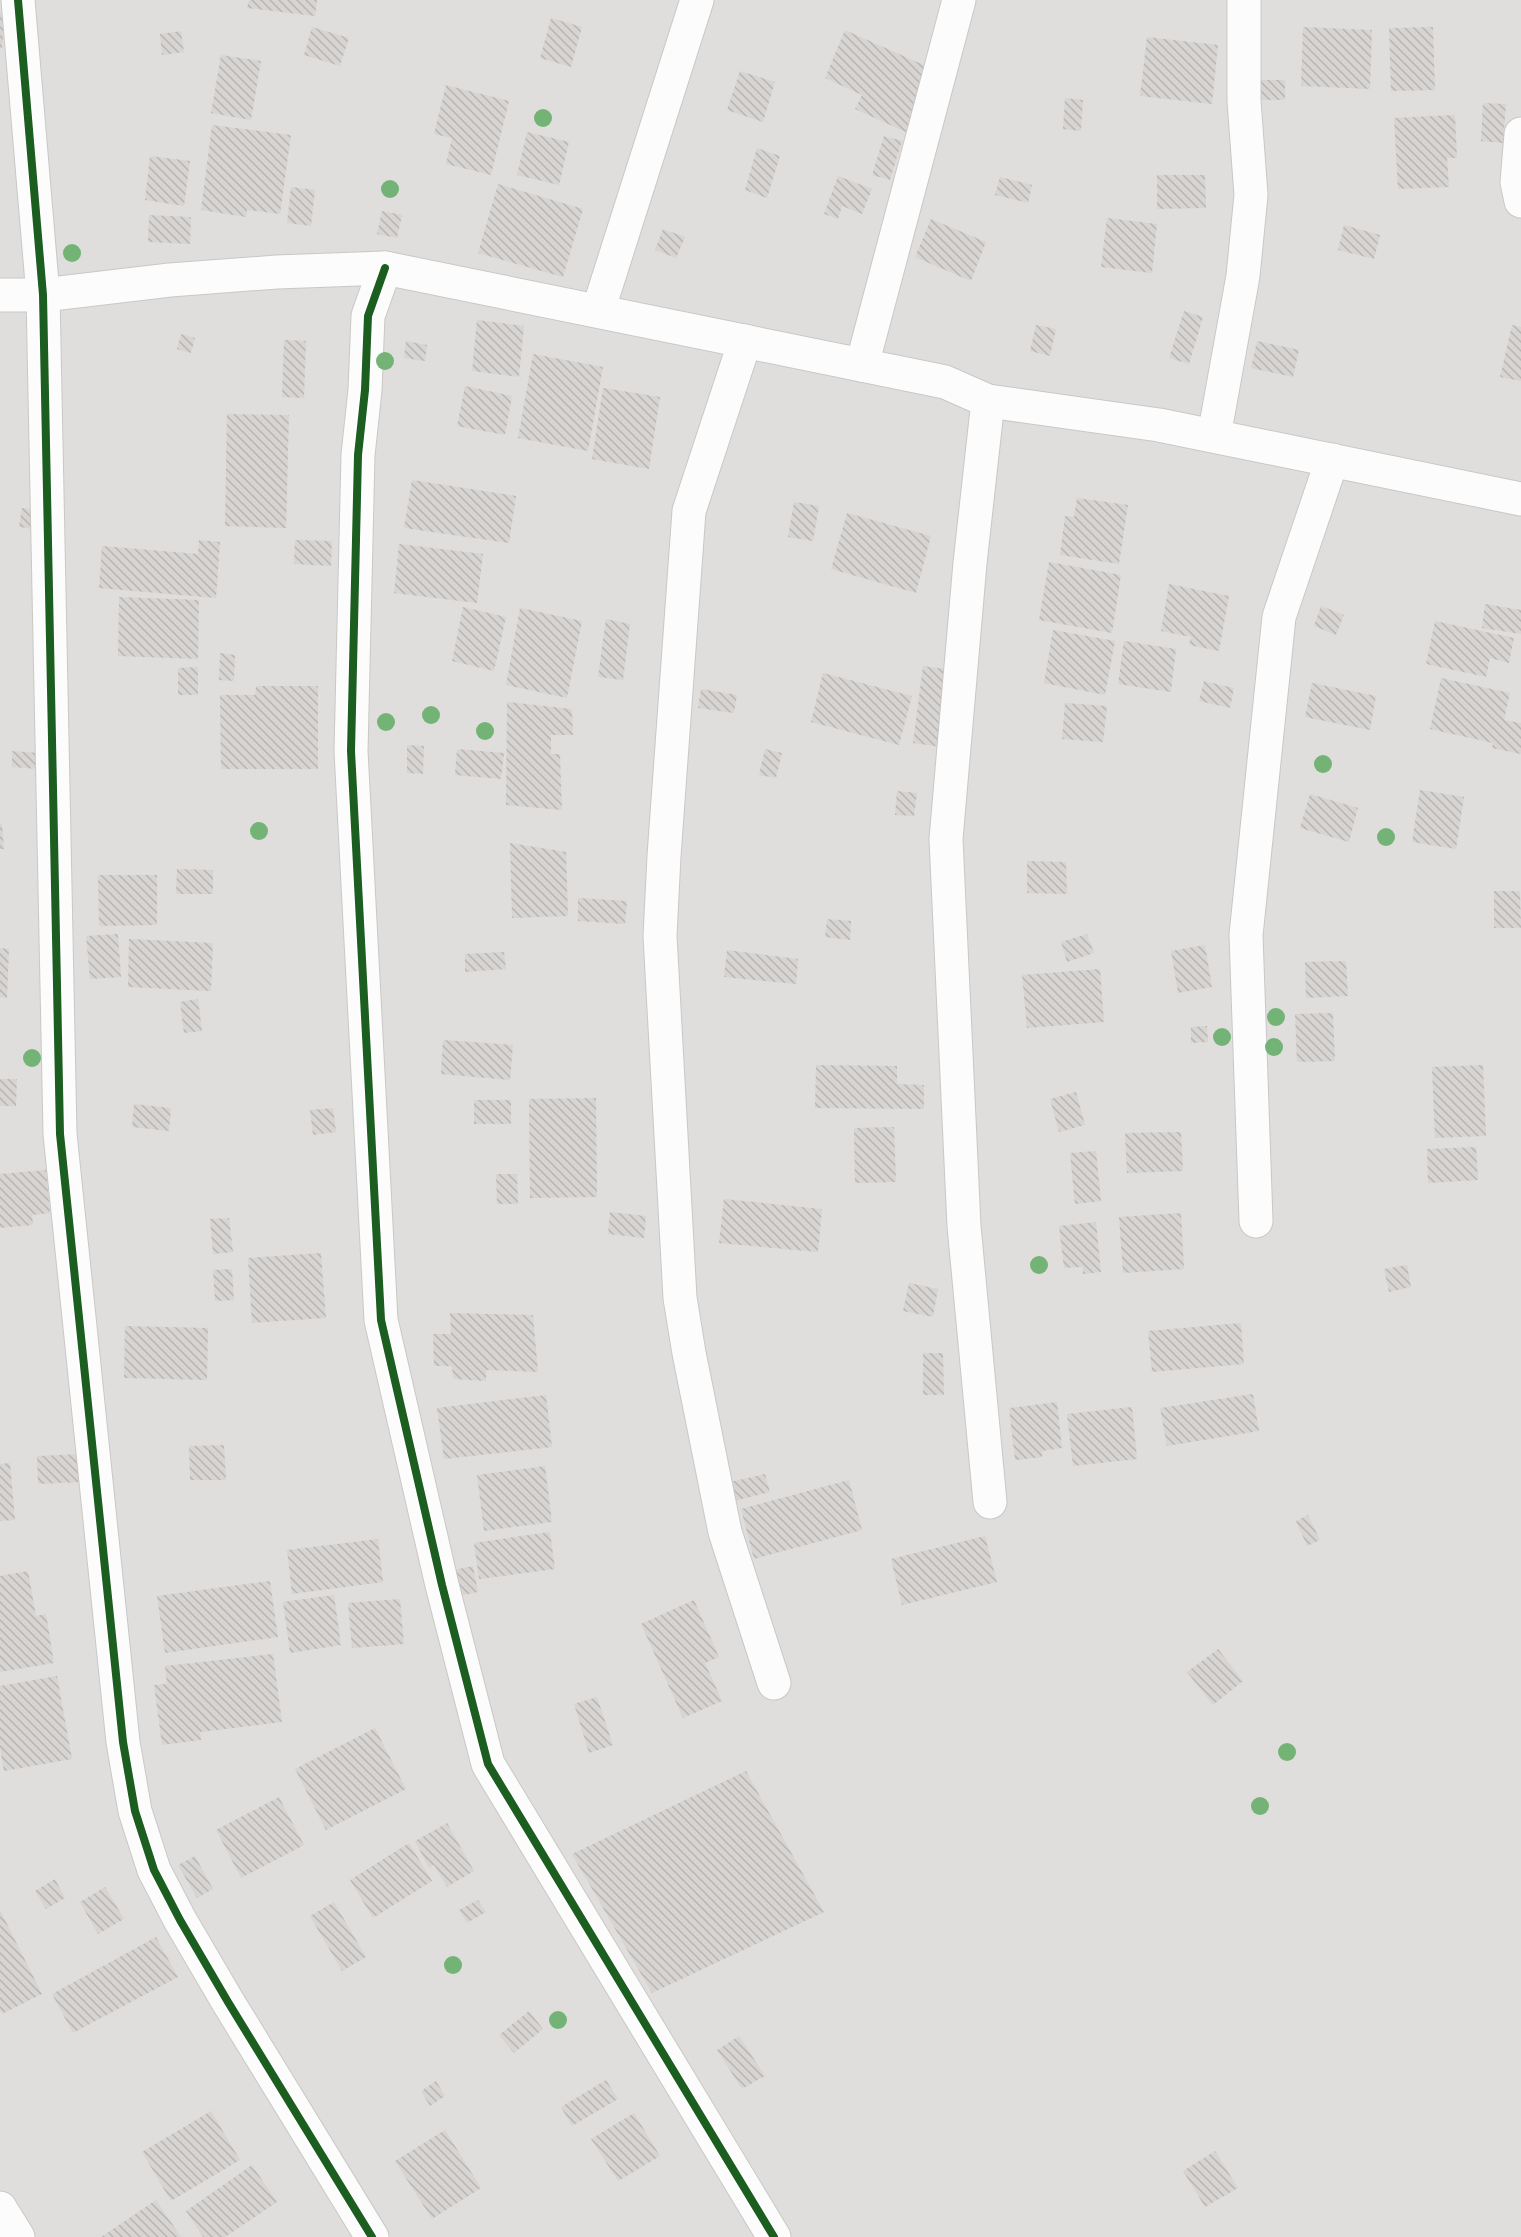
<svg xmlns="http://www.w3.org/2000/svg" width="1521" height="2237" viewBox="0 0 1521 2237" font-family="Mulish,sans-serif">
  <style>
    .residential { fill: #dfdedc }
    .building { fill: url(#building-back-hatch) }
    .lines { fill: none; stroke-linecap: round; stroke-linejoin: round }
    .minor-casing { stroke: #c9c8c7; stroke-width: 35 }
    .minor { stroke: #fdfcfc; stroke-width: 33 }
    .cycleway-casing { stroke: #fff; stroke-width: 11 }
    .cycleway { stroke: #1b5e20; stroke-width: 8 }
    .tree { fill: #73b476 }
  </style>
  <defs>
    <pattern id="building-back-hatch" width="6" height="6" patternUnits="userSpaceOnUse" patternTransform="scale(1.5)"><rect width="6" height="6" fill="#d7d4d2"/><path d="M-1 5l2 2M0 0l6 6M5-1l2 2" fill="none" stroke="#b8b6b4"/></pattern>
  </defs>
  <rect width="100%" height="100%" fill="#f0eeeb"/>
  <!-- residential -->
  <rect class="residential" x="0" y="0" width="1521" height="2237"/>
  <!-- building -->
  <g class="building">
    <path d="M249 0H317L315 16 247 8Z"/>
    <path d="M0 13 5 14 2 48H0Z"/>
    <path d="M551 18 582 27 571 67 540 58Z"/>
    <path d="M312 27 349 38 340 66 304 55Z"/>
    <path d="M1303 27 1372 30 1370 89 1301 86Z"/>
    <path d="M1433 27 1435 90 1391 91 1389 28Z"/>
    <path d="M845 30 935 70 908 133 855 109 862 95 825 78Z"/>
    <path d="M181 31 184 52 162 55 160 34Z"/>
    <path d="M1147 37 1218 45 1212 104 1140 96Z"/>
    <path d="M221 55 261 61 251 120 211 113Z"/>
    <path d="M740 71 775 82 763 122 727 110Z"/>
    <rect x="1260" y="80" width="25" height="20"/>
    <path d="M446 85 509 101 491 175 446 164 452 138 434 134Z"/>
    <path d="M1065 98 1083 100 1081 131 1063 129Z"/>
    <path d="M1483 103 1506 104 1503 143 1481 141Z"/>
    <path d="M1455 115 1457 158H1447L1449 187 1398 189 1394 118Z"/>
    <path d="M212 125 291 135 280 214 247 210 246 217 201 210Z"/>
    <path d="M527 132 569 142 559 185 517 175Z"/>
    <path d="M884 136 902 141 890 180 872 175Z"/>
    <path d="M757 148 780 156 767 198 745 190Z"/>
    <path d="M150 156 190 161 184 206 145 200Z"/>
    <path d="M1157 175H1205L1206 208 1157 209Z"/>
    <path d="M838 176 872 189 862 214 842 206 838 219 824 214Z"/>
    <path d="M1000 177 1032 185 1028 203 995 195Z"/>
    <path d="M498 184 583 209 563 277 478 253Z"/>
    <path d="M291 187 315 190 311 226 287 223Z"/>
    <path d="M382 211 402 215 397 238 377 234Z"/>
    <path d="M149 215 191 217 190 244 148 242Z"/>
    <path d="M1107 218 1157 224 1152 273 1101 267Z"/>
    <path d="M931 219 986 242 971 281 915 257Z"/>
    <path d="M1344 225 1380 235 1374 259 1338 250Z"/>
    <path d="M663 229 685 237 676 258 655 250Z"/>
    <path d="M1184 311 1203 317 1189 364 1169 358Z"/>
    <path d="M477 320 524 326 519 377 472 371Z"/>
    <path d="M1036 325 1056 329 1050 356 1030 351Z"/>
    <path d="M1512 325 1521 327V381L1500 377Z"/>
    <path d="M181 334 195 338 191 353 177 349Z"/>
    <path d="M284 340 306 341 304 398 282 397Z"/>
    <path d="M406 341 427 345 425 361 404 358Z"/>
    <path d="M1257 341 1299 350 1293 377 1251 368Z"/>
    <path d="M533 354 603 367 588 451 518 438Z"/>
    <path d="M465 386 512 396 505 435 457 426Z"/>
    <path d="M603 388 660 397 649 469 592 459Z"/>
    <path d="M227 414 289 415 286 528 225 526Z"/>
    <path d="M412 480 516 496 509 543 404 528Z"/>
    <path d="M1077 498 1128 505 1119 564 1060 555 1065 516 1074 517Z"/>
    <path d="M794 502 819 506 813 541 788 537Z"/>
    <path d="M22 508 39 510 35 529 19 527Z"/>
    <path d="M847 513 931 536 916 593 831 569Z"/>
    <path d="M199 540 220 542 216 598 99 588 102 546 198 554Z"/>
    <path d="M295 540 332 541 331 566 294 564Z"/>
    <path d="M399 544 483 554 477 603 394 593Z"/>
    <path d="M1049 562 1121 575 1112 633 1039 620Z"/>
    <path d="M1169 584 1229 596 1219 651 1189 645 1191 637 1161 631Z"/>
    <path d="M119 597 199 600 198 659 118 656Z"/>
    <path d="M1485 604 1521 610V634L1482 628Z"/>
    <path d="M1321 606 1344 615 1336 635 1314 626Z"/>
    <path d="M463 607 506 617 494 671 452 661Z"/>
    <path d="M520 608 582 621 567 698 506 685Z"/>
    <path d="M606 619 630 624 623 680 598 677Z"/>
    <path d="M1435 621 1514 638 1509 663 1490 658 1486 677 1426 664Z"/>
    <path d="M1053 630 1115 641 1105 695 1044 683Z"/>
    <path d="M1124 641 1176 649 1171 692 1118 684Z"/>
    <path d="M220 653 235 655 234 681 219 680Z"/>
    <path d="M923 666 952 670 942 747 913 743Z"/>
    <path d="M198 667V695H178V668Z"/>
    <path d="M823 673 912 696 899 745 811 722Z"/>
    <path d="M1441 678 1510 693 1504 720 1521 723V754L1492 748 1493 743 1430 729Z"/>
    <path d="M1204 681 1234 688 1230 708 1199 701Z"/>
    <path d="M1312 683 1376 696 1370 730 1305 717Z"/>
    <path d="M256 686H318V769H221L220 695H255Z"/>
    <path d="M701 689 737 695 734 713 698 708Z"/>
    <path d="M507 702 572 709 573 735H551V754H560L562 810 506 805Z"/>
    <path d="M1065 703 1107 706 1103 742 1062 739Z"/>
    <path d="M407 745 424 746 423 774 407 773Z"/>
    <path d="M457 749 504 753 501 779 455 775Z"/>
    <path d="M765 749 782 753 776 778 759 775Z"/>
    <path d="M12 751 39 753 38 769 12 767Z"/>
    <path d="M1420 790 1464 797 1456 849 1412 842Z"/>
    <path d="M897 791 917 793 914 816 895 815Z"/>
    <path d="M1310 794 1358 808 1349 842 1300 828Z"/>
    <path d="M0 824H2L4 849H0Z"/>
    <path d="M510 843 566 852 568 916 512 918Z"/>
    <path d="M1027 861 1066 862 1067 894 1027 893Z"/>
    <path d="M177 869 213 870V894H176Z"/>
    <path d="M98 875H157V925L99 926Z"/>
    <path d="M1494 891H1520L1521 928H1494Z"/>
    <path d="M578 898 627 901 625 924 578 921Z"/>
    <path d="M827 919 851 921 850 940 825 937Z"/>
    <path d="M118 934 121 977 90 979 86 936Z"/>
    <path d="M1087 934 1094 953 1067 962 1061 942Z"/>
    <path d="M129 939 213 943 211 991 128 987Z"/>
    <path d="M1205 945 1212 987 1178 993 1171 951Z"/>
    <path d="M0 948 9 949 7 998 0 997Z"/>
    <path d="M727 950 798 959 796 984 724 977Z"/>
    <path d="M504 952 506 969 465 972V954Z"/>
    <path d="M1346 961 1348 996 1306 998 1305 962Z"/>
    <path d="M1100 969 1104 1022 1027 1028 1022 975Z"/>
    <path d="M198 999 202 1031 184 1033 180 1002Z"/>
    <path d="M1333 1013 1335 1061 1297 1062 1295 1014Z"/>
    <path d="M1207 1026 1208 1042 1191 1043V1027Z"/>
    <path d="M443 1040 513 1045 510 1080 441 1074Z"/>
    <path d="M816 1065 897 1066V1084L924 1085V1109L815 1108Z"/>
    <path d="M1483 1065 1486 1136 1435 1138 1432 1067Z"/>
    <path d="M0 1079H17L16 1106H0Z"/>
    <path d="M1076 1092 1085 1125 1059 1132 1050 1099Z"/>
    <path d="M596 1098 597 1197 530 1198 529 1099Z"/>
    <rect x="474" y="1100" width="37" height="24"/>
    <path d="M134 1104 171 1108 169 1131 132 1127Z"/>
    <path d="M333 1108 336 1132 313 1135 310 1110Z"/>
    <path d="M894 1127 896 1182 855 1183 854 1128Z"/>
    <path d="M1181 1132 1183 1171 1127 1173 1125 1133Z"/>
    <path d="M1476 1147 1478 1180 1428 1183 1427 1149Z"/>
    <path d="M1096 1151 1101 1201 1075 1204 1070 1153Z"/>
    <path d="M46 1170 50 1213 32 1215 33 1225 0 1228V1174Z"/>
    <path d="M496 1174H517L518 1204H497Z"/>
    <path d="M724 1199 822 1209 818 1252 719 1243Z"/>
    <path d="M610 1212 646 1216 644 1238 608 1234Z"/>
    <path d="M1181 1213 1184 1269 1123 1273 1119 1217Z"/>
    <path d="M229 1218 233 1252 213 1254 210 1219Z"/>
    <path d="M1096 1222 1101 1272 1083 1274V1267L1064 1268 1059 1226Z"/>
    <path d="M321 1253 326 1318 252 1323 248 1258Z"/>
    <path d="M1407 1265 1411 1287 1389 1292 1384 1269Z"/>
    <path d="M232 1269 234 1300 215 1301 213 1270Z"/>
    <path d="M909 1283 938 1289 933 1317 903 1311Z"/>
    <path d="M450 1313 533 1315 538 1372 486 1370V1381L453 1379 452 1366H434L433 1334H451Z"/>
    <path d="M1241 1323 1244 1364 1152 1372 1148 1331Z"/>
    <path d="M125 1326 208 1328 207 1380 124 1378Z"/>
    <path d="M923 1353H943L944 1395H923Z"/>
    <path d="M1253 1394 1259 1431 1167 1446 1160 1408Z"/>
    <path d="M546 1395 552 1447 444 1459 437 1408Z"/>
    <path d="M1057 1402 1062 1448 1042 1451V1457L1015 1460 1009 1408Z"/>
    <path d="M1132 1407 1137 1459 1073 1466 1067 1414Z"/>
    <path d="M224 1445 226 1480H190L189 1446Z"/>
    <path d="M82 1454V1482L38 1484 37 1456Z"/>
    <path d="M10 1463 15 1520 0 1521V1464Z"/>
    <path d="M545 1466 552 1522 484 1531 477 1475Z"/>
    <path d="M765 1474 770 1492 734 1501 730 1482Z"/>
    <path d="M849 1480 862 1530 754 1559 741 1509Z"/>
    <path d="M1308 1515 1320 1540 1307 1546 1296 1521Z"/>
    <path d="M550 1532 555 1569 479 1579 474 1543Z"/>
    <path d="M985 1536 997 1582 902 1605 891 1559Z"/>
    <path d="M378 1539 383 1582 292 1594 287 1550Z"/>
    <path d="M473 1566 478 1592 448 1598 444 1572Z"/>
    <path d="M28 1571 36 1616 46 1614 54 1663 0 1672V1576Z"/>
    <path d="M270 1581 278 1637 165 1653 157 1596Z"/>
    <path d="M334 1595 341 1645 290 1653 283 1602Z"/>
    <path d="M400 1599 404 1644 352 1648 348 1603Z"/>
    <path d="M694 1600 719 1657 705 1663 722 1701 683 1718 641 1624Z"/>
    <path d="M1218 1649 1243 1681 1213 1705 1187 1672Z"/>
    <path d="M273 1654 282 1722 200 1732 201 1740 162 1745 154 1685 167 1684 165 1666Z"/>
    <path d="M57 1676 72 1759 4 1771 0 1748V1686Z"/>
    <path d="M597 1697 613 1745 589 1753 574 1704Z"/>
    <path d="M375 1728 406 1789 326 1830 295 1769Z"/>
    <path d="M746 1771 824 1912 652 1993 572 1854Z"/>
    <path d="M279 1797 304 1845 241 1878 216 1830Z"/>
    <path d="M447 1823 474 1871 447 1887 434 1865 429 1868 415 1841Z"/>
    <path d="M409 1843 432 1881 373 1918 350 1880Z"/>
    <path d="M195 1856 213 1889 197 1898 178 1865Z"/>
    <path d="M55 1879 65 1898 46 1909 35 1891Z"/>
    <path d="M105 1887 124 1919 98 1934 80 1902Z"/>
    <path d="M478 1900 486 1912 467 1923 459 1910Z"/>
    <path d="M334 1902 366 1957 342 1971 310 1916Z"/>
    <path d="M0 1910 42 1994 2 2014 0 2010Z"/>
    <path d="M156 1937 178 1977 73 2033 52 1994Z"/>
    <path d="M529 2011 543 2029 514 2053 499 2035Z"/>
    <path d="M739 2036 765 2076 742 2089 717 2050Z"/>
    <path d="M606 2080 618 2099 572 2126 561 2107Z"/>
    <path d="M436 2081 445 2096 430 2106 421 2091Z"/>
    <path d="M211 2111 240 2160 171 2201 142 2152Z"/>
    <path d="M634 2113 660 2156 618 2181 591 2139Z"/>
    <path d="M445 2130 481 2188 432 2219 395 2161Z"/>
    <path d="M1215 2151 1238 2188 1205 2207 1183 2171Z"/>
    <path d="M252 2165 277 2202 225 2237H203L186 2211Z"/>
    <path d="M156 2200 181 2237H101Z"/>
  </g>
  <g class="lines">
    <defs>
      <g id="minor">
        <path d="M18 0 43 295 60 1134 123 1742 135 1811 154 1870 180 1920 228 2002 372 2237"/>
        <path d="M1521 134 1517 182 1521 201"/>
        <path d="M385 268 368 316 365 390 358 455 351 751 381 1320 442 1585 488 1764 774 2237"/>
        <path d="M0 295H43L170 280 277 272 385 268 945 382 988 401 1159 425 1521 499"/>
        <path d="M598 311 697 0"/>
        <path d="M745 341 689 511 664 856 660 936 680 1298 689 1353 725 1532 774 1683"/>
        <path d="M862 365 959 0"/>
        <path d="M988 401 970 563 946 839 964 1226 990 1502"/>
        <path d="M1214 436 1243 276 1251 195 1244 101V0"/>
        <path d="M1256 1221 1246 935 1279 617 1332 460"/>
        <path d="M0 2208 18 2237"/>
      </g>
    </defs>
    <!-- minor casing -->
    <use href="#minor" class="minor-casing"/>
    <!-- minor -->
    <use href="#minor" class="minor"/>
    <defs>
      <g id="cycleway">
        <path d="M18 0 43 295 60 1134 123 1742 135 1811 154 1870 180 1920 228 2002 372 2237"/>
        <path d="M385 268 368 316 365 390 358 455 351 751 381 1320 442 1585 488 1764 774 2237"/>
      </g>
    </defs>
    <!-- cycleway casing -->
    <use href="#cycleway" class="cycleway-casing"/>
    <!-- cycleway -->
    <use href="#cycleway" class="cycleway"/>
  </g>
  <!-- trees -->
  <g class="tree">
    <circle cx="543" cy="118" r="9"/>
    <circle cx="390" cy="189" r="9"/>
    <circle cx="72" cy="253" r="9"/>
    <circle cx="385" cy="361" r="9"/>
    <circle cx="431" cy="715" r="9"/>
    <circle cx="386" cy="722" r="9"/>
    <circle cx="485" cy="731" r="9"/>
    <circle cx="1323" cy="764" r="9"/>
    <circle cx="259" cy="831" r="9"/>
    <circle cx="1386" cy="837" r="9"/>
    <circle cx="1276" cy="1017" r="9"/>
    <circle cx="1222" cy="1037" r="9"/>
    <circle cx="1274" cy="1047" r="9"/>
    <circle cx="32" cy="1058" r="9"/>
    <circle cx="1039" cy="1265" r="9"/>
    <circle cx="1287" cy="1752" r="9"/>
    <circle cx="1260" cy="1806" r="9"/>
    <circle cx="453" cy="1965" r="9"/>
    <circle cx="558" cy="2020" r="9"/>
  </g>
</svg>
